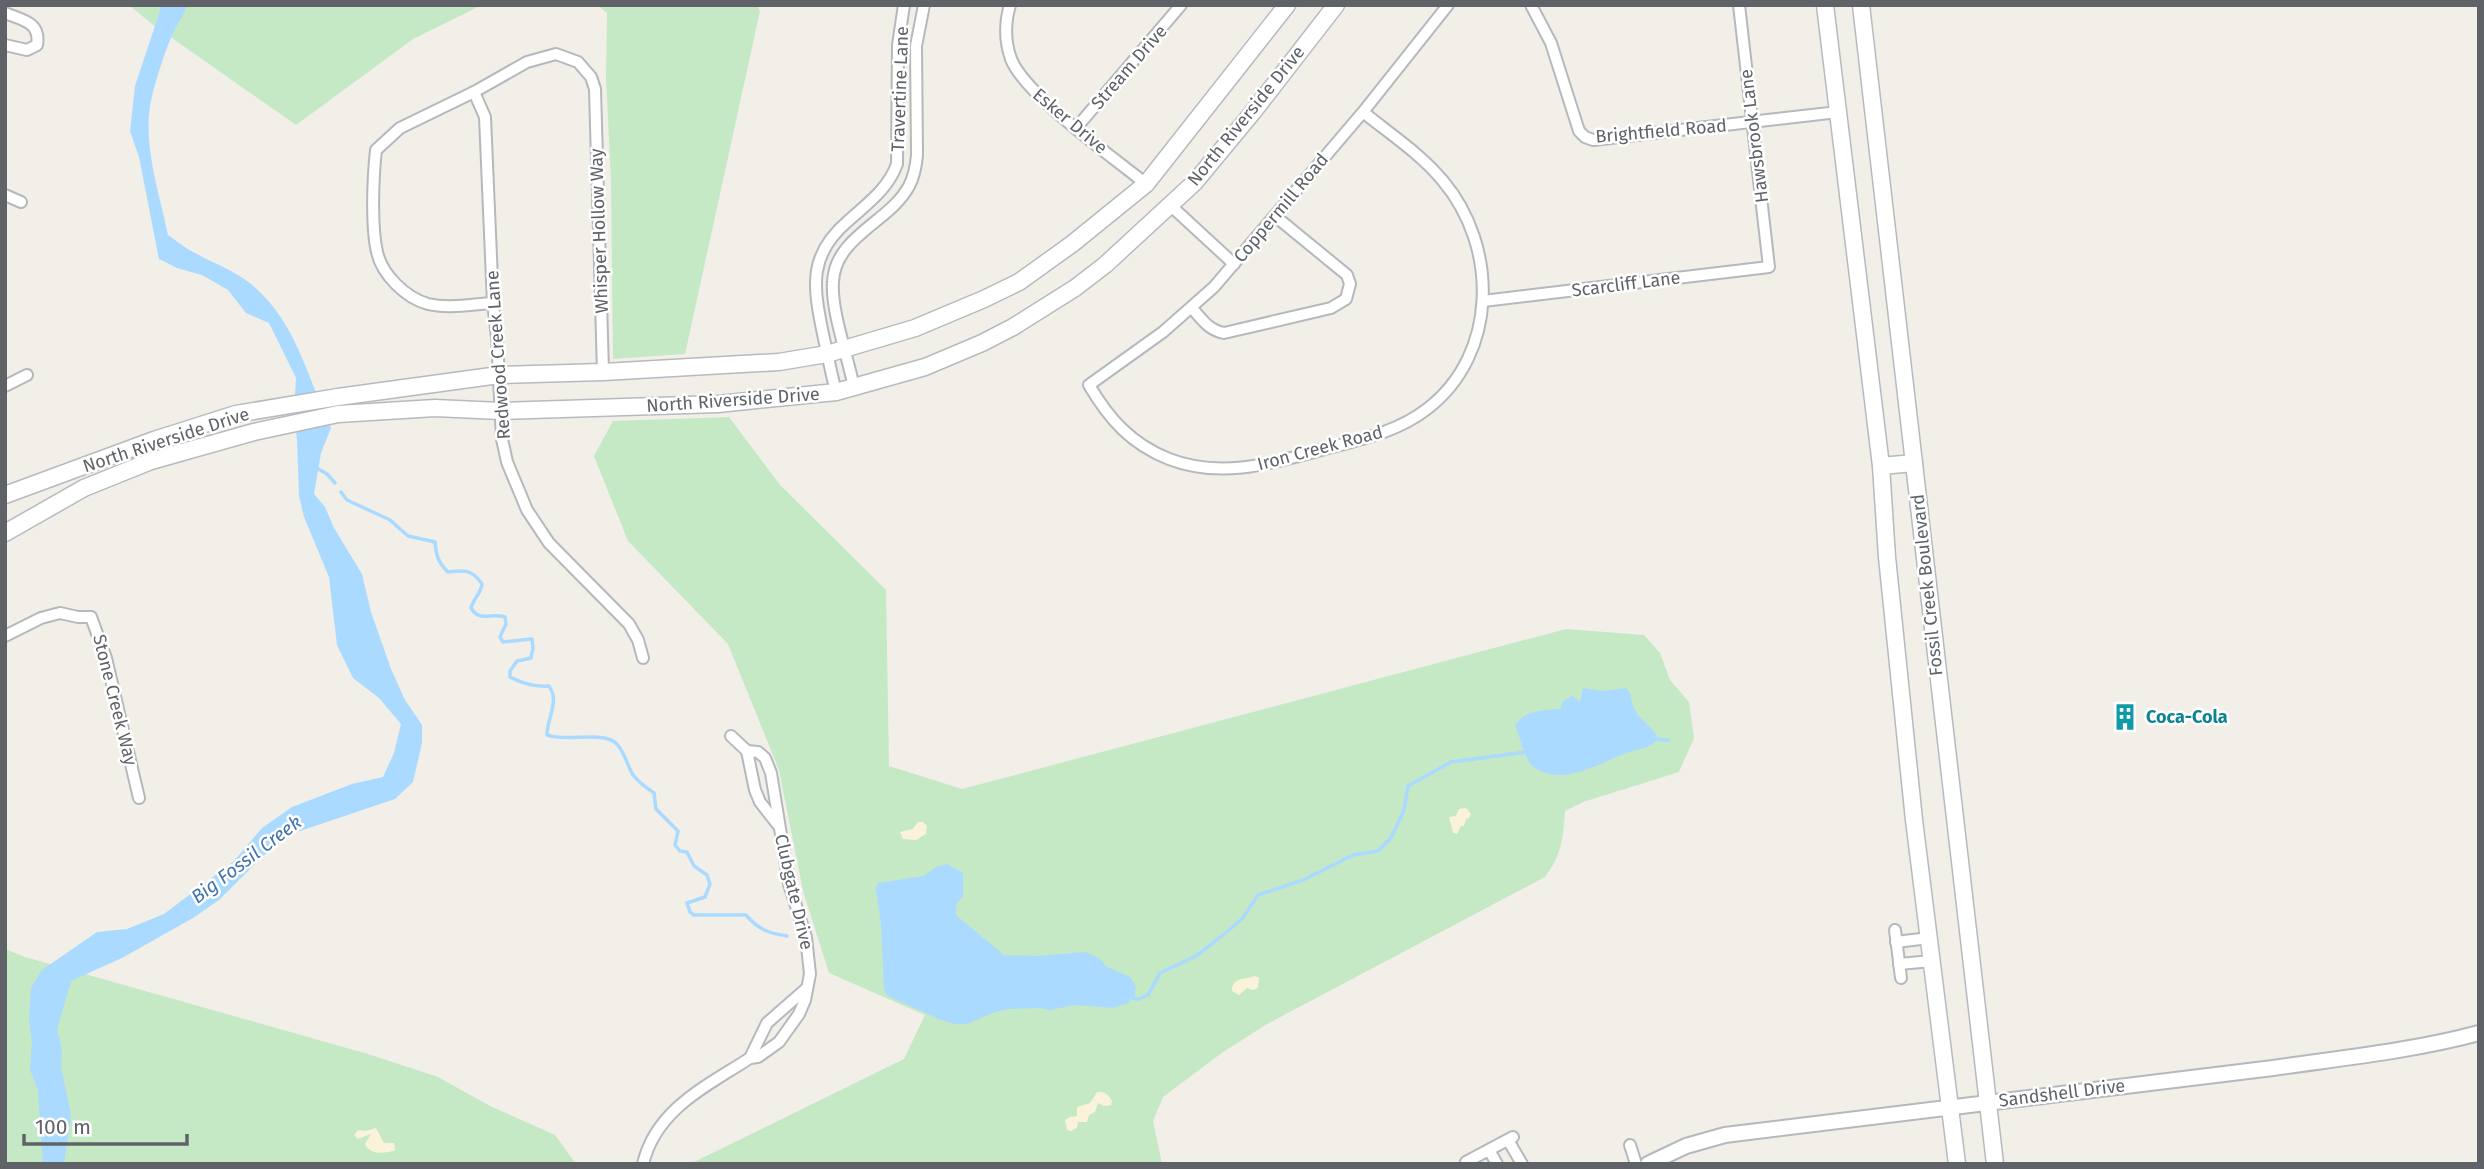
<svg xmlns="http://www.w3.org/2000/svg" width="2484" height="1169" viewBox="0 0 2484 1169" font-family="'Fira Sans',sans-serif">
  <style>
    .green { fill: #c5e8c5 }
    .sand { fill: #fbf3d9 }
    .water { fill: #aadaff }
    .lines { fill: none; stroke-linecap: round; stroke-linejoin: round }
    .stream { stroke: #aadaff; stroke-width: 3.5 }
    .minor-casing { stroke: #b5b8bc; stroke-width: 14 }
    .tertiary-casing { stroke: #b5b8bc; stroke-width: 18 }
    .secondary-casing { stroke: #b6babf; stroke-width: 19 }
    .minor { stroke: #fff; stroke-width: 10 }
    .tertiary { stroke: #fff; stroke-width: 14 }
    .secondary { stroke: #fff; stroke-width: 16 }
    .labels { text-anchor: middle; stroke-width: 5; stroke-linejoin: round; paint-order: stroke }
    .street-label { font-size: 18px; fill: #5f6368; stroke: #fff }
    .culture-label { font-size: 18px; font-weight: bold; fill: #0d838f; stroke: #fff; text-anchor: start }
    .water-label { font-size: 19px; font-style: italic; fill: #4174aa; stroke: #fff }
  </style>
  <rect width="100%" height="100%" fill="#f1efe8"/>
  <!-- green -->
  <g class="green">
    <path d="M129 5H482L413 39 296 125 152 24Z"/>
    <path d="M597 5H757L760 11 685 354 613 359 611 181 606 76 607 13Z"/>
    <path d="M729 417 780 485 886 590 889 766 962 789 1566 629 1644 635 1660 653 1670 680 1689 702 1694 738 1679 772 1583 802 1565 811C1563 838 1562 854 1545 877L1267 1024 1223 1052 1163 1097 1153 1121 1162 1164H690L904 1059 925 1015 829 973 803 891 779 770 728 644 628 541 594 456 613 421Z"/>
    <path d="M5 949 25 957 368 1054 438 1077 490 1106 555 1135 576 1164H5Z"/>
  </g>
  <!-- sand -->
  <g class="sand">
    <path d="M1466 808 1471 814 1469 818 1466 819 1464 826H1461L1457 834 1453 833 1449 817 1456 816 1459 809Z"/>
    <path d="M918 822H923L927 826 926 834 916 840 903 839 900 832 913 829Z"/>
    <path d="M1255 976 1259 978 1258 988 1253 990 1247 988 1239 995 1232 991C1232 977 1244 980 1255 976Z"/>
    <path d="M1097 1092C1104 1091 1109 1095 1112 1101L1111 1105 1104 1106 1098 1103 1095 1112 1089 1115 1087 1122H1078L1077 1128 1071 1131 1067 1130 1065 1120 1070 1117 1077 1116V1107L1090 1103Z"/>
    <path d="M376 1128 384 1143H394L395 1150C385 1154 369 1155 365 1144L371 1134 358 1139 354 1135 358 1130 365 1131Z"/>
  </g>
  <!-- water -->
  <g class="water">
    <path d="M162 5H187C184 15 179 21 175 29 167 44 156 80 152 96 141 141 159 191 168 235 177 241 185 248 195 253 213 263 235 271 251 284 296 321 307 377 331 428L321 453 314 494 325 507 334 528 362 574 371 612 391 669 405 700 422 725V743L413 782 395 799 291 834 263 856 219 900 193 918 122 958 71 981 57 1029 62 1049 61 1067 71 1115 64 1164H43L38 1090 30 1070 32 1042 29 1022 31 988 42 970 97 932 127 929 164 914 234 861 262 828 292 807 352 784 383 777 394 753 401 724 379 698 353 678 337 645 329 577 304 517 299 496 297 440 294 414 296 378 269 323 246 313 228 290 202 275 177 268 159 259 139 157 130 131 135 86Z"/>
    <path d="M1583 688 1603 691 1626 688C1633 695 1630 700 1634 708 1639 721 1654 726 1658 739 1649 749 1641 748 1629 752 1601 762 1565 787 1535 768 1524 762 1521 738 1515 725 1526 710 1542 710 1560 709L1563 701 1572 696 1580 702Z"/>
    <path d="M947 864 963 873V896L956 905V915L1004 955 1038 956 1085 952 1099 958 1107 967 1130 977 1136 987 1135 995 1128 1003 1113 1008 1075 1005 1050 1010 1039 1008 1009 1009 995 1012 967 1024H954L939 1019 888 996 884 990 881 924 876 888 878 883 924 876 936 867Z"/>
  </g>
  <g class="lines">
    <!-- stream -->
    <g class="stream">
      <path d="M315 467 327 474 335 483"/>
      <path d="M341 492 347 500 390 520 408 536 435 542C436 554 438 563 448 572 464 570 472 569 482 584 481 594 473 599 471 608 480 623 491 612 505 617L506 624 500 637 503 642 532 639 533 648 531 658 517 661 510 671V677C523 684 535 687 549 686 560 701 547 718 547 735 564 742 598 732 613 741 623 747 627 765 633 775 639 783 647 788 654 793L656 809 678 831 675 845 680 851 687 852 694 866 707 875 710 884 705 897 687 903 690 912 694 915H746C759 930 768 933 787 936"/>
      <path d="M1656 739 1668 740"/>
      <path d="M1130 998 1139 999 1148 995 1160 973 1196 956 1218 939 1242 919 1258 895 1303 880 1353 855 1378 851 1391 838 1404 810 1408 786 1451 762 1526 752"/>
    </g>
    <defs>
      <g id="minor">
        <path d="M1010 5C1005 22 1005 42 1011 59 1026 96 1113 157 1146 184"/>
        <path d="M1531 5 1551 43 1579 131 1585 137 1593 140 1838 112"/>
        <path d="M5 13C22 20 41 22 37 45L27 50 5 45"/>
        <path d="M474 92 485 117 493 303 497 338 502 439 507 462 527 510 549 543 629 624 638 640 643 658"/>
        <path d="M1363 112C1390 134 1421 154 1443 181 1498 246 1499 354 1427 409 1395 434 1353 441 1314 452 1266 465 1218 478 1169 459 1131 444 1109 419 1089 385L1163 332 1214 287 1363 112 1448 5"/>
        <path d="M1077 127 1181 5"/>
        <path d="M5 195 21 202"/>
        <path d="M1170 205 1234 264"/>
        <path d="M1483 301 1769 267 1739 5"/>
        <path d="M493 303C472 304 449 309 428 304 406 298 382 275 377 252 371 226 373 177 376 150L400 128 474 92 527 62 556 54 578 62 591 77 595 89 603 372"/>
        <path d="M1192 308C1202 320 1209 330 1224 333L1331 308 1346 299 1350 284 1347 275 1275 216"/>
        <path d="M5 386 27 375"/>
        <path d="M854 388C848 356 831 312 833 282 835 236 890 222 909 186 914 177 916 166 917 155L916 46 924 5"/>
        <path d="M836 392C831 372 827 353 823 334 813 286 808 255 848 221 868 203 888 189 897 164L898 45 904 5"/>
        <path d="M5 636 41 618 60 613 78 617H91L106 658 139 798"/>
        <path d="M747 751 755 790 760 802 778 825"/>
        <path d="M1895 930 1901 978"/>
        <path d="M1896 942 1929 938"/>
        <path d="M1899 964 1932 961"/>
        <path d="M750 1058 767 1023 807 988"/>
        <path d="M1508 1140 1522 1164"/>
        <path d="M1630 1145 1636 1164"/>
        <path d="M1489 1150 1497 1164"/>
        <path d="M1466 1162 1513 1137"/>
        <path d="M643 1164C656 1109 707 1086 750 1058L758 1057 779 1042 799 1014 805 1000 810 974 806 937 789 884 771 773 765 758 758 752 747 751 731 736"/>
      </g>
      <path id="tertiary" d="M1648 1164 1686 1146 1725 1135 2273 1068C2341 1058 2412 1051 2479 1033"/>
      <g id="secondary">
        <path d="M1825 5 1881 466 1887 557 1914 820 1957 1164"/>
        <path d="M1861 5 1995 1164"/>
        <path d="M1881 466 1914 463"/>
        <path d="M5 495 154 440 236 414 338 397 499 375 603 372 779 362 827 354 915 328 984 299 1019 282 1072 244 1146 184 1287 5"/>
        <path d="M5 533 84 488 151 461 254 432 338 414 435 408 500 411 718 404 836 392 925 367 982 343 1013 327 1075 288 1105 265 1195 182 1253 112 1336 5"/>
      </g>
    </defs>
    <!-- minor casing -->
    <use href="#minor" class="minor-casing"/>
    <!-- tertiary casing -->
    <use href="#tertiary" class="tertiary-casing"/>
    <!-- secondary casing -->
    <use href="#secondary" class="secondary-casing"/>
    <!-- minor -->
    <use href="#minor" class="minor"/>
    <!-- tertiary -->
    <use href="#tertiary" class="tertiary"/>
    <!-- secondary -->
    <use href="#secondary" class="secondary"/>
  </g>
  <!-- icons -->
  <defs>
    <symbol id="building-bare" viewBox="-9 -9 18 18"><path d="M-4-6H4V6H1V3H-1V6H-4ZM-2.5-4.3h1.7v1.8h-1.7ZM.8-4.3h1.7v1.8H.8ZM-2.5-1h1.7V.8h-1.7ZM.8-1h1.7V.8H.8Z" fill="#0f9aa8" stroke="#fff" stroke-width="2.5" paint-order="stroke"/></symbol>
  </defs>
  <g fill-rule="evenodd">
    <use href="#building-bare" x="2106" y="698" width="38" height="38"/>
  </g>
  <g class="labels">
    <!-- street labels -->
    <g class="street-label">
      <text transform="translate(1129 67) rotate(-49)" y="6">Stream Drive</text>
      <text transform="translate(900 89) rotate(-88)" y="6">Travertine Lane</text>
      <text transform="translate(1246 116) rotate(-51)" y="6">North Riverside Drive</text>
      <text transform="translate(1070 121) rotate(40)" y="6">Esker Drive</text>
      <text transform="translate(1661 131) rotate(-5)" y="6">Brightfield Road</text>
      <text transform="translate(1754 136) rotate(-97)" y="6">Hawsbrook Lane</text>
      <text transform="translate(1281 208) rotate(-50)" y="6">Coppermill Road</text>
      <text transform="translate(599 231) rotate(-92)" y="6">Whisper Hollow Way</text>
      <text transform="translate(1626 284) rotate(-7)" y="6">Scarcliff Lane</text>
      <text transform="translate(498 355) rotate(-94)" y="6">Redwood Creek Lane</text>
      <text transform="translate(733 400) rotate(-4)" y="6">North Riverside Drive</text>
      <text transform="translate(166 440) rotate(-18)" y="6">North Riverside Drive</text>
      <text transform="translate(1320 448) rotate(-15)" y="6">Iron Creek Road</text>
      <text transform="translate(1927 585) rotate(-96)" y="6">Fossil Creek Boulevard</text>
      <text transform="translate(115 700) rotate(76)" y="6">Stone Creek Way</text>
      <text transform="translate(794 892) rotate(77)" y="6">Clubgate Drive</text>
      <text transform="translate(2062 1093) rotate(-7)" y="6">Sandshell Drive</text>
    </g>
    <!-- culture labels -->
    <g class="culture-label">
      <text x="2146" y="723">Coca-Cola</text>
    </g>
    <!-- water labels -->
    <g class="water-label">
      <text transform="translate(246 859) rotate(-37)" y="7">Big Fossil Creek</text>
    </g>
  </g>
  <!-- border -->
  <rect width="2484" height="1169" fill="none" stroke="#5f6368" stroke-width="14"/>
  <!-- scale -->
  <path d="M24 1134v10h163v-10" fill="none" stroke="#5f6368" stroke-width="3.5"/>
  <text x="35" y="1134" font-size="21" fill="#5f6368" stroke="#ffffff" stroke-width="5" paint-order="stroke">100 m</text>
</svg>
